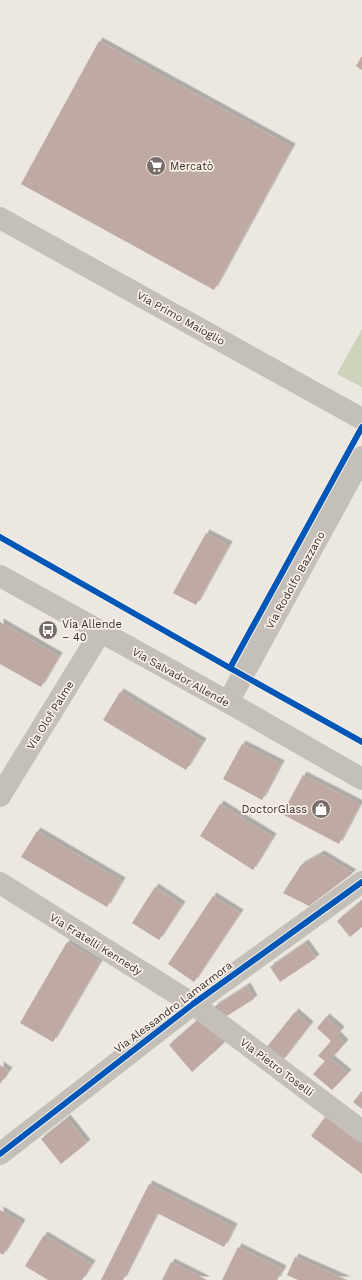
<svg xmlns="http://www.w3.org/2000/svg" width="362" height="1280" viewBox="0 0 362 1280" font-family="'Work Sans',sans-serif">
  <style>
    .green { fill: #ced2bb }
    .building { fill: #bfaaa3; filter: url(#shadow) }
    .lines { fill: none; stroke-linecap: round; stroke-linejoin: round }
    .street { stroke: #c5bfba; stroke-width: 22 }
    .cycleway-casing { stroke: #f9f1e8; stroke-width: 8 }
    .cycleway { stroke: #0057b8; stroke-width: 6 }
    .labels { text-anchor: middle; stroke-width: 3.5; stroke-linejoin: round; paint-order: stroke }
    .poi-label { font-size: 11px; fill: #362c28; stroke: #f9f1e8; text-anchor: start }
    .street-label { font-size: 11px; fill: #362c28; stroke: #f9f1e8 }
  </style>
  <defs>
    <filter id="shadow"><feDropShadow dx="3.5" dy="-3.5" stdDeviation="0" flood-color="#0004"/></filter>
  </defs>
  <rect width="100%" height="100%" fill="#ece7e1"/>
  <!-- green -->
  <path class="green" d="M362 329V387L337 374Z"/>
  <!-- building -->
  <g class="building">
    <path d="M99 41 292 147 214 290 21 184Z"/>
    <path d="M362 56V70L356 66Z"/>
    <path d="M206 533 229 545 196 605 173 593Z"/>
    <path d="M0 622 59 656 41 687 0 664Z"/>
    <path d="M120 692 203 742 186 770 103 720Z"/>
    <path d="M242 744 281 764 262 800 223 779Z"/>
    <path d="M303 775 360 804 339 844 282 814Z"/>
    <path d="M220 804 273 837 253 870 200 836Z"/>
    <path d="M37 831 122 881 107 907 21 857Z"/>
    <path d="M321 854 353 873 309 906 283 893 301 865Z"/>
    <path d="M155 887 182 905 159 940 132 923Z"/>
    <path d="M213 896 240 913 194 982 168 964Z"/>
    <path d="M362 900V927L350 937 337 921Z"/>
    <path d="M67 942 100 962 53 1042 20 1023Z"/>
    <path d="M305 943 316 958 280 982 270 967Z"/>
    <path d="M247 986 254 999 222 1019 214 1007Z"/>
    <path d="M295 1012 310 1025 282 1061 266 1048Z"/>
    <path d="M326 1017 341 1030 337 1035 345 1043 331 1059 348 1073 332 1090 313 1074 325 1061 318 1056 331 1041 317 1028Z"/>
    <path d="M200 1018 223 1044 192 1072 169 1045Z"/>
    <path d="M0 1065 9 1071 0 1084Z"/>
    <path d="M362 1091V1109L353 1102Z"/>
    <path d="M326 1116 362 1143V1174L311 1136Z"/>
    <path d="M67 1118 87 1143 61 1164 41 1139Z"/>
    <path d="M149 1184 234 1227 224 1247 157 1213 123 1280H101Z"/>
    <path d="M0 1210 22 1223 3 1255 0 1253Z"/>
    <path d="M44 1235 92 1264 82 1280H48L25 1266Z"/>
    <path d="M238 1247 283 1269 277 1280H222Z"/>
    <path d="M295 1257 347 1280H298L287 1275Z"/>
    <path d="M171 1262 207 1280H162Z"/>
  </g>
  <g class="lines">
    <!-- street -->
    <g class="street">
      <path d="M0 218 362 419"/>
      <path d="M0 576 228 702 362 779"/>
      <path d="M228 702 362 457"/>
      <path d="M0 796 100 633"/>
      <path d="M0 883 193 1004 362 1131"/>
      <path d="M0 1154 193 1004 362 882"/>
    </g>
    <defs>
      <g id="cycleway">
        <path d="M362 427 230 668 362 742"/>
        <path d="M0 537 230 668"/>
        <path d="M0 1154 193 1004 362 882"/>
      </g>
    </defs>
    <!-- cycleway casing -->
    <use href="#cycleway" class="cycleway-casing"/>
    <!-- cycleway -->
    <use href="#cycleway" class="cycleway"/>
  </g>
  <!-- icons -->
  <defs>
    <symbol id="supermarket-disc" viewBox="-11 -11 22 22"><circle r="9.5" fill="#766d69" stroke="#f9f1e8"/><path d="M-6-5.5h2.5l.6 2H6L4.5 2H-2.5L-4.4-4H-6ZM-1.5 3.2a1.3 1.3 0 1 0 .1 0ZM3 3.2a1.3 1.3 0 1 0 .1 0Z" fill="#fff"/></symbol>
    <symbol id="bus-disc" viewBox="-11 -11 22 22"><circle r="9.5" fill="#766d69" stroke="#f9f1e8"/><path d="M-5-6H5V4H4V6H2V4H-2V6H-4V4H-5ZM-3.5-4V0h7V-4ZM-3.5 1.2v1.5H-2V1.2ZM2 1.2v1.5H3.5V1.2Z" fill="#fff"/></symbol>
    <symbol id="shop-disc" viewBox="-11 -11 22 22"><circle r="9.5" fill="#766d69" stroke="#f9f1e8"/><path d="M-5-2.5h2.3a2.7 3.5 0 0 1 5.4 0H5L5.5 6h-11ZM-1.5-2.5h3a1.5 2.3 0 0 0-3 0Z" fill="#fff"/></symbol>
  </defs>
  <g fill-rule="evenodd">
    <use href="#supermarket-disc" x="145" y="155" width="22" height="22"/>
    <use href="#bus-disc" x="37" y="619" width="22" height="22"/>
    <use href="#shop-disc" x="310" y="798" width="22" height="22"/>
  </g>
  <g class="labels">
    <!-- poi labels -->
    <g class="poi-label">
      <text x="170" y="170">Mercatò</text>
      <text x="62" y="628">Via Allende<tspan x="62" dy="13">– 40</tspan></text>
      <text x="307" y="813" text-anchor="end">DoctorGlass</text>
    </g>
    <!-- street labels -->
    <g class="street-label">
      <text transform="translate(181 318) rotate(29)" y="4">Via Primo Maioglio</text>
      <text transform="translate(295 580) rotate(-61)" y="4">Via Rodolfo Bazzano</text>
      <text transform="translate(181 677) rotate(29)" y="4">Via Salvador Allende</text>
      <text transform="translate(50 715) rotate(-58)" y="4">Via Olof Palme</text>
      <text transform="translate(96 944) rotate(32)" y="4">Via Fratelli Kennedy</text>
      <text transform="translate(173 1007) rotate(-37)" y="4">Via Alessandro Lamarmora</text>
      <text transform="translate(277 1067) rotate(37)" y="4">Via Pietro Toselli</text>
    </g>
  </g>
</svg>
